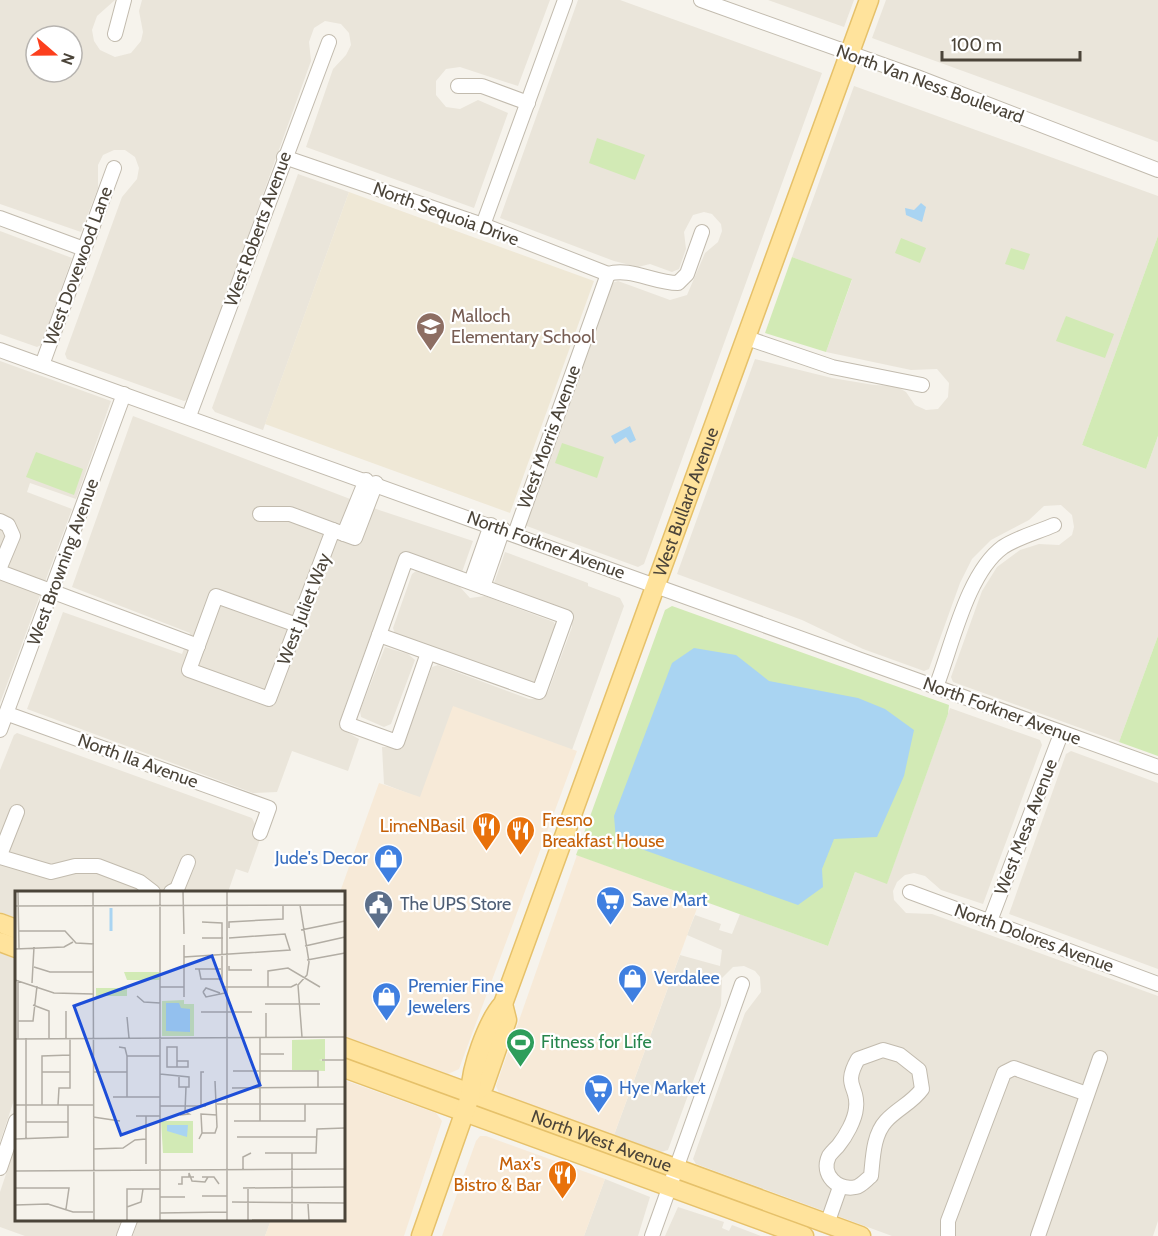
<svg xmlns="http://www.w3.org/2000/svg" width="1158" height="1236" viewBox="0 0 1158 1236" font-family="Cabin,sans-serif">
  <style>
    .residential { fill: #eae5da; fill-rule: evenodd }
    .commercial { fill: #f7ead8 }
    .education { fill: #efe8d6 }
    .green { fill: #d2eab5 }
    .water { fill: #a9d4f2 }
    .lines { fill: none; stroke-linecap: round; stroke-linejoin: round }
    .minor-casing { stroke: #c2bbae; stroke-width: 16 }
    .major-casing { stroke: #e6c16a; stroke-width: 21 }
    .minor { stroke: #fff; stroke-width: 14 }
    .major { stroke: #ffe39c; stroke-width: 18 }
    .labels { text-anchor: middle; stroke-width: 4.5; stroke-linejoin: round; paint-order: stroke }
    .street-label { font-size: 18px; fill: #4b4439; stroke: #fff }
    .education-label { font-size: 18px; fill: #785e54; stroke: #fff; text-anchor: start }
    .food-label { font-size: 18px; fill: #c56008; stroke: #fff; text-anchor: end }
    .shop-label { font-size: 18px; fill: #366cbe; stroke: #fff; text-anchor: start }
    .service-label { font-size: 18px; fill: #4e5e75; stroke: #fff; text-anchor: start }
    .leisure-label { font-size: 18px; fill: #27864d; stroke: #fff; text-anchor: start }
    .inset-river { fill: none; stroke: #a9d4f2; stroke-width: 3 }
    .inset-road { fill: none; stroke: #b2ada4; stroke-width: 1.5 }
    .view { fill: #1d4ed8; fill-opacity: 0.15; stroke: #1d4ed8; stroke-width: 3 }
    .inset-edge { fill: none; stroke: #4b4439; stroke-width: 3 }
  </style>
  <rect width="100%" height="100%" fill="#f6f3ec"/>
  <!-- residential -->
  <g class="residential">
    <path d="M0 0H115L97 16 92 30 94 41 100 50 115 57 131 53 141 41 143 32 139 11 142 0H550L518 86 460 67 446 69 436 81V95L446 107 460 109 478 100 508 113 474 208 306 147 333 69 346 55 351 45 349 33 341 24 325 21 314 28 309 42 311 61 189 399 184 401 67 359 65 354 122 197 137 179 139 168 135 157 125 150H114L103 155 98 165V188L81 232 0 204ZM36 36H72V72H36Z"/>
    <path d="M578 0H620L822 73 644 564 638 567 524 525 612 283 618 281 670 300 687 295 705 253 718 242 722 231 721 224 712 214 704 212 693 215 684 232 686 249 679 269 672 272 650 264 638 267 614 261 500 218Z"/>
    <path d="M768 0H854L844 27Z"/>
    <path d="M886 0H1158V142L872 38Z"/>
    <path d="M854 86 1158 196V236L1082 445 1146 469 1158 436V636L1119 742 953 682 951 677 982 591 997 567 1020 550 1039 544 1059 545 1072 535 1074 527 1072 515 1061 505 1044 506 1029 520 991 540 972 559 960 583 929 669 924 671 863 649 802 620 677 574 755 359 832 378 874 385 896 386 906 392 915 405 926 410 938 409 948 397 949 383 937 369 911 370 826 352 852 280 792 257Z"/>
    <path d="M298 174 349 192 263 430 215 412 212 408Z"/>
    <path d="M0 231 72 258 41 345 37 347 0 334Z"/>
    <path d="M0 361 111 401 76 499 30 483 27 492 72 509 0 703Z"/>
    <path d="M133 416 379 510 473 541 462 572 414 555 397 563 342 715 345 731 359 739 348 771 292 751 277 792 253 793 27 709 63 612 182 654 190 633 72 587Z"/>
    <path d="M505 552 588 583V586L620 598 624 606 572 750 420 798 384 784 382 747H395L405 738 432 667 438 665 529 699H538L548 692 572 627V619L563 609 494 583Z"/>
    <path d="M416 571 460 587 470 598 485 596 554 622 556 628 535 682 531 683 395 634 393 628 412 574Z"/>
    <path d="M385 647 408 654 415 660 391 724 384 727 361 717 360 711Z"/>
    <path d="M950 708 1040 740 1042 745 983 904 941 890 925 876 914 873 905 875 897 882 893 891 894 900 906 913 932 914 1158 996V1221L1153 1236H892L696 1164 693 1159 745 1013 761 992 760 977 755 971 744 966 733 967 722 978 721 1005 668 1150 661 1152 614 1135 680 955 720 966 722 950 687 935 695 915 721 924 719 930 732 934 740 914 828 946 855 872 887 883Z"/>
    <path d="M17 733 252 818 255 824 264 828 248 873 236 869 228 892H16V918L0 912V770L14 735Z"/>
    <path d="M1071 751 1158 783V969L1009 914 1066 754Z"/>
    <path d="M0 953 16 959V1094L0 1142Z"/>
    <path d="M16 1144V1220H121L116 1236H25L0 1227V1192Z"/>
    <path d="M605 1179 650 1197 638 1236H584Z"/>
    <path d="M678 1207 724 1222 722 1228 729 1231 732 1225 761 1236H665Z"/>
    <path d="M138 1220H271L265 1236H133Z"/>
  </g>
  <!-- commercial -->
  <g class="commercial">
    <path d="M453 706 577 751 459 1069 448 1074 344 1036V892H340L379 783 420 797Z"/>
    <path d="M577 855 700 900 614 1135 499 1093 496 1086Z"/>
    <path d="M344 1080 436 1113 442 1121 404 1236H265L271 1220H344Z"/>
    <path d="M480 1136H486L605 1179 584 1236H442L476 1141Z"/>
  </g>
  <!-- education -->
  <path class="education" d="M349 192 594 281 510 513 265 424Z"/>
  <!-- green -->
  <g class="green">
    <path d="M597 138 645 155 635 180 589 163Z"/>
    <path d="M1158 236V436L1146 469 1082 445Z"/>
    <path d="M901 238 926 248 920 263 895 253Z"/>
    <path d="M1011 248 1030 254 1024 270 1005 264Z"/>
    <path d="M792 257 852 279 826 352 765 333Z"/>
    <path d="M1066 316 1114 334 1105 358 1056 341Z"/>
    <path d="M562 443 604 457 597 478 555 463Z"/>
    <path d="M36 452 83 469 74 495 26 477Z"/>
    <path d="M672 606 949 705 948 714 887 884 855 872 828 946 576 855 665 610Z"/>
    <path d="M1158 636V756L1119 742Z"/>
  </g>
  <!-- water -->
  <g class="water">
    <path d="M921 203 926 207 922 222 906 215 905 208 914 210Z"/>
    <path d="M630 426 636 440 630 443 626 437 615 444 611 436Z"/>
    <path d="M694 648 736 655 769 681 858 698 885 709 914 730 904 776 877 837 834 839 822 869 823 887 798 905 616 840 614 816 672 663Z"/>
  </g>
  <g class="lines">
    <defs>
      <g id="minor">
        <path d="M701 0 917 77 1158 170"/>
        <path d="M115 34 124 0"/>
        <path d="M458 86H482L528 103"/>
        <path d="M284 157 483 225 608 274"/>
        <path d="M0 218 84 249"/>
        <path d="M483 225 565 0"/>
        <path d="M608 274C630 267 654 283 678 283L687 274 702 232"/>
        <path d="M747 338 832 367 922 385"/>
        <path d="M0 350 1158 767"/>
        <path d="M42 365 114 168"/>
        <path d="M189 416 329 42"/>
        <path d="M260 514H290L333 530"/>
        <path d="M0 521 8 525 13 536 0 567"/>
        <path d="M344 534 366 480"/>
        <path d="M515 534 608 274"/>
        <path d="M406 559 566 617 539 692 379 635Z"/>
        <path d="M0 572 198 646"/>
        <path d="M471 582 491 525"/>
        <path d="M483 587 503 529"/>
        <path d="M297 625 216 596 189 670 269 699 333 530 355 538 376 483"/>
        <path d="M379 635 347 724 397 742 428 653"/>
        <path d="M936 687C952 646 967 573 1003 547 1018 537 1038 532 1054 525"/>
        <path d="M8 714 269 808 260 833"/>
        <path d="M0 730 124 394"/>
        <path d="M0 855 17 812"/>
        <path d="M0 857 51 872 75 866H98L140 882 153 892"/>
        <path d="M171 892 177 889 188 862"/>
        <path d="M910 892 1158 984"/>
        <path d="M990 921 1061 734"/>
        <path d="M883 1050 900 1055 919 1070 922 1089C912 1103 898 1108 886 1121 873 1135 873 1158 871 1176 866 1180 861 1186 856 1187 838 1191 820 1175 829 1156 831 1153 835 1149 838 1146 846 1136 855 1120 856 1108 859 1086 842 1087 858 1059Z"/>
        <path d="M0 1168 16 1121"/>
        <path d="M827 1224 840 1187"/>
        <path d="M124 1236 130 1220"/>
        <path d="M652 1236 742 984"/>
        <path d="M948 1236V1221L1004 1073 1014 1068 1087 1094"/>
        <path d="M1038 1236 1100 1058"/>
      </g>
      <g id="major">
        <path d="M0 923 16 929"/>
        <path d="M0 942 16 948"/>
        <path id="s1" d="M344 1047 861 1236"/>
        <path d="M344 1068 804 1236"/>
        <path d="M471 1094 484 1086 507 1020 503 1004"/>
        <path id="s2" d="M421 1236 471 1094C469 1071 488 1020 503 1004L869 0"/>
      </g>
    </defs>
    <!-- minor casing -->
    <use href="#minor" class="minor-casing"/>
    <!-- major casing -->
    <use href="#major" class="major-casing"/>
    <!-- minor -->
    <use href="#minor" class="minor"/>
    <!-- major -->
    <use href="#major" class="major"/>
  </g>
  <!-- icons -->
  <defs>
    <symbol id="school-pin" viewBox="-11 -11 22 30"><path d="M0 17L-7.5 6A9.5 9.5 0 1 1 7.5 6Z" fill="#8d6e63" stroke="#fff"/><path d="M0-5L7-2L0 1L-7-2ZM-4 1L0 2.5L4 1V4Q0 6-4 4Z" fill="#fff"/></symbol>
    <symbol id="restaurant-pin" viewBox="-11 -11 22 30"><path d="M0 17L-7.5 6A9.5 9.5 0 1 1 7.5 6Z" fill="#e8710a" stroke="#fff"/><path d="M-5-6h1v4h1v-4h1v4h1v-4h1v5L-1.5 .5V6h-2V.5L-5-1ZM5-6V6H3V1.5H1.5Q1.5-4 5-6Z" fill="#fff"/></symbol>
    <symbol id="shop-pin" viewBox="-11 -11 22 30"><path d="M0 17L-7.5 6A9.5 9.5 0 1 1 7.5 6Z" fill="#3f7fe0" stroke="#fff"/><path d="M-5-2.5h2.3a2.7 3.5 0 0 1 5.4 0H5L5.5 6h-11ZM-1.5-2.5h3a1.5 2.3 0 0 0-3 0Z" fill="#fff"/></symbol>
    <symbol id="supermarket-pin" viewBox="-11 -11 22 30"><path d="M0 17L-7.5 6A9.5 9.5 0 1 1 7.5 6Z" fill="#3f7fe0" stroke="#fff"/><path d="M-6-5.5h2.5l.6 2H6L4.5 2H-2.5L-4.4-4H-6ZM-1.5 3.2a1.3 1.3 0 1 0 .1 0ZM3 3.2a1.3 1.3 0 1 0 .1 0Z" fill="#fff"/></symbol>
    <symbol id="civic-pin" viewBox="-11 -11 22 30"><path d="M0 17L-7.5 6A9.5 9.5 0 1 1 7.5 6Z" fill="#5c6f8a" stroke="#fff"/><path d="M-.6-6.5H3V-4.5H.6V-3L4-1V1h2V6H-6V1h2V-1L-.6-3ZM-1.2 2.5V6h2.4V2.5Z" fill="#fff"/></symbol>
    <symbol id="stadium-pin" viewBox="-11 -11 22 30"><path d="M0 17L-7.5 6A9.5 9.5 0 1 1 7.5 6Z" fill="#2e9e5b" stroke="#fff"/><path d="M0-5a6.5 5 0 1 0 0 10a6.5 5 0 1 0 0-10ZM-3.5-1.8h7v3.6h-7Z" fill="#fff"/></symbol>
  </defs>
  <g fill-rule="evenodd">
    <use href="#school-pin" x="414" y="310" width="33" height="45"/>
    <use href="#restaurant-pin" x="470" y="810" width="33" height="45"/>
    <use href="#restaurant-pin" x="504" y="814" width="33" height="45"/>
    <use href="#shop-pin" x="372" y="842" width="33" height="45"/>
    <use href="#supermarket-pin" x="594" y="884" width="33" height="45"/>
    <use href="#civic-pin" x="362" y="888" width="33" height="45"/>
    <use href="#shop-pin" x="616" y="962" width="33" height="45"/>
    <use href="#shop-pin" x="370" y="980" width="33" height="45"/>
    <use href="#stadium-pin" x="504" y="1026" width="33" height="45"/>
    <use href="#supermarket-pin" x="582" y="1072" width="33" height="45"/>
    <use href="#restaurant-pin" x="546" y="1158" width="33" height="45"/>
  </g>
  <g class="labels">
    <!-- street labels -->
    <g class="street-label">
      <text transform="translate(930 84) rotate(20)" y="6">North Van Ness Boulevard</text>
      <text transform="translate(446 214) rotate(20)" y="6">North Sequoia Drive</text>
      <text transform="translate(258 229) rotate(-70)" y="6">West Roberts Avenue</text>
      <text transform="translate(78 266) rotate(-70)" y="6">West Dovewood Lane</text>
      <text transform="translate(549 437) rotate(-70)" y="6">West Morris Avenue</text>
      <text dy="6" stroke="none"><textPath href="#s2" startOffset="782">West Bullard Avenue</textPath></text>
      <text transform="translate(546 545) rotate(20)" y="6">North Forkner Avenue</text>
      <text transform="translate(63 562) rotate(-70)" y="6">West Browning Avenue</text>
      <text transform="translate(304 609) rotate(-69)" y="6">West Juliet Way</text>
      <text transform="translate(1002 711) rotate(20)" y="6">North Forkner Avenue</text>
      <text transform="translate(138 761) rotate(20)" y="6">North Ila Avenue</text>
      <text transform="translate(1026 827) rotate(-69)" y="6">West Mesa Avenue</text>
      <text transform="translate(1034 938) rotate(20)" y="6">North Dolores Avenue</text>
      <text dy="6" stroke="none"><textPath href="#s1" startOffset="274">North West Avenue</textPath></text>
    </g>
    <!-- education labels -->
    <g class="education-label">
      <text x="451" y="322">Malloch<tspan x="451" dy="21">Elementary School</tspan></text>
    </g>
    <!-- food labels -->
    <g class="food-label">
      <text x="542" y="826" text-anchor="start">Fresno<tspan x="542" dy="21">Breakfast House</tspan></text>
      <text x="465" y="832">LimeNBasil</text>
      <text x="541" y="1170">Max's<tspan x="541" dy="21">Bistro &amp; Bar</tspan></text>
    </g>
    <!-- shop labels -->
    <g class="shop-label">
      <text x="368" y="864" text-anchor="end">Jude's Decor</text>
      <text x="632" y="906">Save Mart</text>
      <text x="654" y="984">Verdalee</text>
      <text x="408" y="992">Premier Fine<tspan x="408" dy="21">Jewelers</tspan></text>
      <text x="619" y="1094">Hye Market</text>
    </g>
    <!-- service labels -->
    <g class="service-label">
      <text x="400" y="910">The UPS Store</text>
    </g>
    <!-- leisure labels -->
    <g class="leisure-label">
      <text x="541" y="1048">Fitness for Life</text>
    </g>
  </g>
  <!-- overview -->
  <g transform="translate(15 891)">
    <rect width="330" height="330" fill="#f6f3ec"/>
    <path d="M109 81H144V89H112ZM81 97H112V105H81ZM169 109V113H179V145H147V110ZM310 148V168L304 169 310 170V180L277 179V149ZM146 230H178V262H148Z" fill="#d2eab5"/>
    <path d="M151 112H164L166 117 175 118V141L151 140ZM173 234 172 246 152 240V234Z" fill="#a9d4f2"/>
    <path class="inset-river" d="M96 17V40"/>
    <path class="inset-road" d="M3 1 4 58M78 1 79 329M168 1 169 43M285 14 294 71 292 84 283 94 287 146M0 15 330 14M214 37V31L268 28V14M286 39 330 30M3 40H50L61 52 79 53M187 47H208M169 54V106M290 55 330 46M0 58 49 56 58 51M169 66 275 59 270 43 214 47M292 69 330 62M214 75V79H237M19 76 35 81H79M180 78H206M184 78 186 88H207V32L187 31M0 89 39 102 78 103M17 92 19 56M145 96H169M210 96H276L282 93M253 96V80L273 77 305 96M188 101 191 106 210 102M188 101 191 97 205 102M122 105 129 111 145 112M250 113H305M18 114 34 120V147M51 120V147M186 121H237M112 126 114 147M3 130H18L22 95M245 147V230M251 147V122M0 148 330 146M3 148V89M104 156 110 157 112 165V206M152 156H162V176H152ZM245 163H269M112 165H145M307 169H330M162 176H173V170H162M218 180H303V196M27 181H55M78 181H112M145 183 174 186V196H164V186M217 197 330 196M98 206H145M202 213H330M0 214H78M27 214V165L55 164M43 214 44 197H55V147M186 214V181H189M145 215H191M170 221 165 224 174 223 170 221 171 196M121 225H145M78 226 105 230M219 230H290V213M11 231H53M187 242H200L202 236 200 190M222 246H302M0 248 53 246V214M11 248V147M184 248 187 242 186 223 202 224M78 258 108 257 120 249 131 248M250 262H301L302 238 330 237M131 273V225M228 279V266L236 262M0 280 330 278M174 286V282L177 290 190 291 193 286M187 286H199L204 293M163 293H167V286H179M0 297H54L51 318M228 297 330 296M233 298V329M187 305H212M145 306H170M217 311 330 312M293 313 294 329H330M0 314 33 313 58 321H78M112 316 126 311 128 298M145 322 212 321M112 329V298H145M145 329V1M212 329V1M237 329H277M277 329V262"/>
    <path class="view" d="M197 65 245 194 106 244 59 115Z"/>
    <rect width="330" height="330" class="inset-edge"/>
  </g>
  <!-- north arrow -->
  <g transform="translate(54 54) rotate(110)"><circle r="28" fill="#ffffff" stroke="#b7b4b0" stroke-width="1.5"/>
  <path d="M0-4.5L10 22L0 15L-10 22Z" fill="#fc3f1d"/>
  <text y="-9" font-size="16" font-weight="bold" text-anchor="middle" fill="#4b4439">N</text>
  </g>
  <!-- scale -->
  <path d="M942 51v9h138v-9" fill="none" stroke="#4b4439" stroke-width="3"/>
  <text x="951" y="51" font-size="18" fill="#4b4439" stroke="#ffffff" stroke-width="4.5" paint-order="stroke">100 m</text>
</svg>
